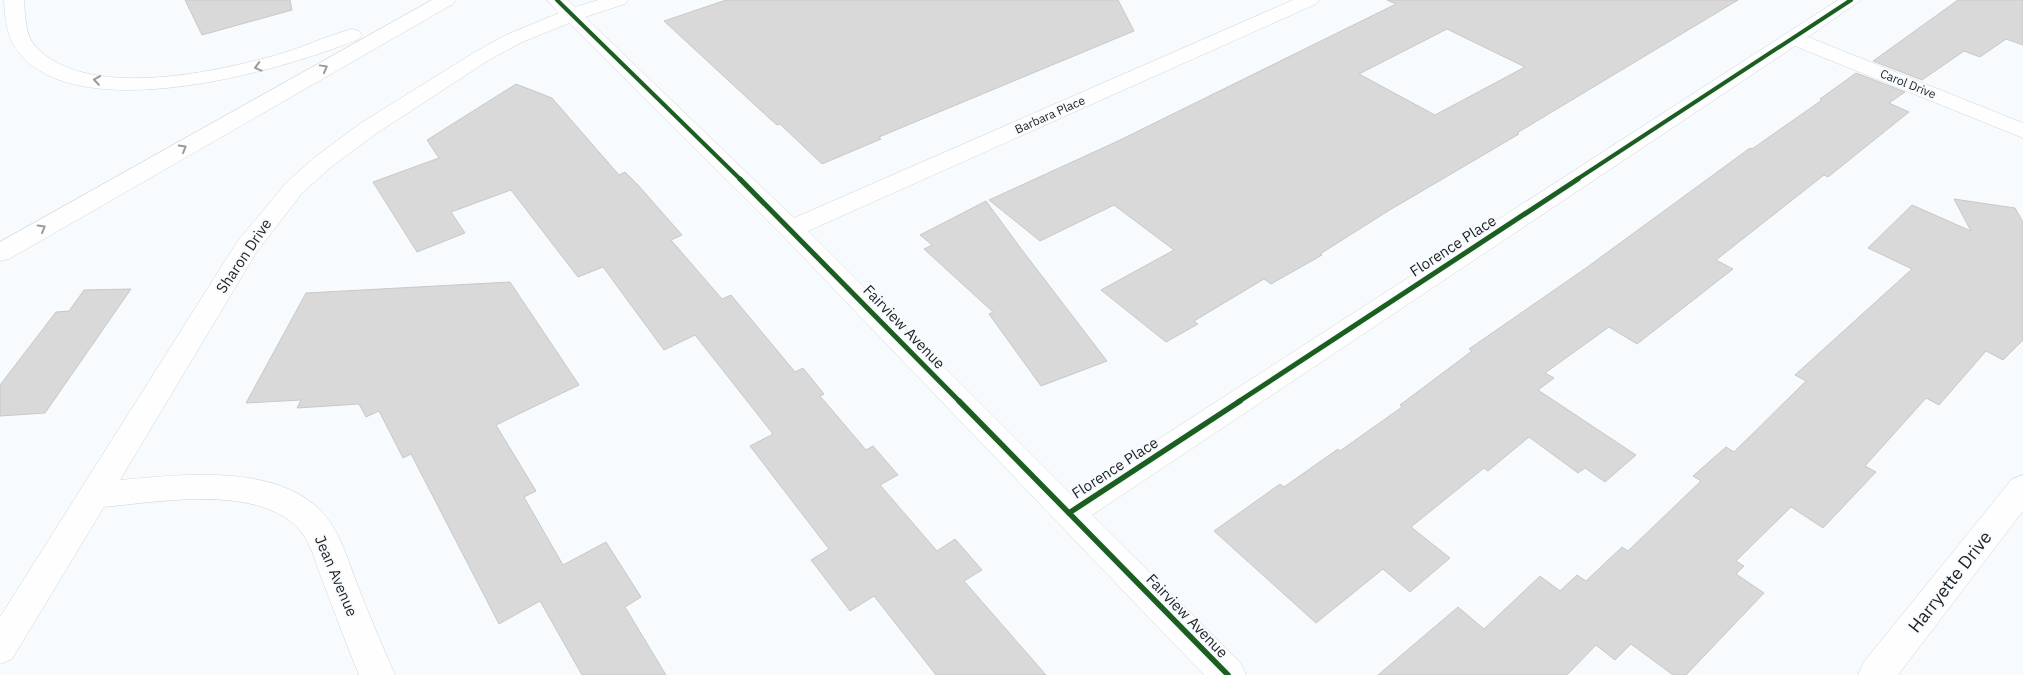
<svg xmlns="http://www.w3.org/2000/svg" width="2023" height="675" viewBox="0 0 2023 675" font-family="'IBM Plex Sans',sans-serif">
  <style>
    .building { fill: #dad9d9; stroke: #c9c8c8; fill-rule: evenodd }
    .lines { fill: none; stroke-linecap: round; stroke-linejoin: round }
    .minor-casing { stroke: #d2d5d8; stroke-width: 1 }
    .highway-casing { stroke: #d2d5d8; stroke-width: 1 }
    .minor { fill: #fefeff; fill-rule: evenodd }
    .highway { fill: #fefeff; fill-rule: evenodd }
    .cycleway-far2-casing { stroke: #f7fbfe; stroke-width: 6 }
    .cycleway-far1-casing { stroke: #f7fbfe; stroke-width: 8 }
    .cycleway-casing { stroke: #f7fbfe; stroke-width: 9 }
    .cycleway-far2 { stroke: #1b5e20; stroke-width: 4 }
    .cycleway-far1 { stroke: #1b5e20; stroke-width: 5 }
    .cycleway { stroke: #1b5e20; stroke-width: 5.5 }
    .oneway { stroke: #999b9c }
    .labels { text-anchor: middle; stroke-width: 4; stroke-linejoin: round; paint-order: stroke }
    .far-street-label { font-size: 12px; fill: #1d2124; stroke: #f7fbfe }
    .street-label { font-size: 15px; fill: #1d2124; stroke: #f7fbfe }
    .near-street-label { font-size: 18px; fill: #1d2124; stroke: #f7fbfe }
  </style>
  <rect width="100%" height="100%" fill="#f8fbfd"/>
  <!-- building -->
  <g class="building">
    <path d="M185 0H290L292 10 202 35Z"/>
    <path d="M726 0H1118L1134 31 879 137 881 139 822 164 780 124 777 125 769 118 664 21Z"/>
    <path d="M1387 0H1738L1517 133 1519 134 1388 211 1320 254 1322 255 1271 284 1264 279 1194 321 1198 324 1166 342 1101 290 1174 250 1114 205 1040 241 989 200 1118 141 1396 4ZM1447 29 1525 67 1435 115 1359 74Z"/>
    <path d="M1958 0H2023V45L2006 39 1980 57 1964 51 1922 80 1873 61Z"/>
    <path d="M1856 73 1905 92 1889 103 1909 112 1828 177 1824 175 1716 260 1733 269 1637 344 1609 327 1545 373 1554 378 1538 390 1636 455 1605 482 1585 468 1578 473 1529 437 1488 471 1484 468 1411 527 1450 558 1410 592 1383 569 1316 623 1214 531 1280 484 1284 487 1338 449 1340 451 1402 407 1400 405 1472 351 1469 349 1586 268 1750 148 1752 149 1822 100 1820 99Z"/>
    <path d="M516 84 552 98 619 175 625 172 638 185 682 235 671 240 722 299 731 295 795 372 803 368 824 394 820 396 866 450 873 446 898 475 880 485 937 551 955 539 982 570 964 581 1046 675H936L874 596 850 611 811 560 829 549 750 446 773 434 695 335 664 350 603 267 578 277 511 190 451 212 465 233 417 252 373 182 439 158 427 140Z"/>
    <path d="M1954 199 2015 208 2023 222V340L2003 360 1986 351 1939 405 1926 398 1865 466 1876 472 1823 528 1791 507 1736 561 1744 566 1736 574 1764 593 1686 675H1673L1631 644 1615 660 1596 645 1567 675H1378L1458 607 1484 629 1540 576 1560 591 1577 575 1586 581 1622 547 1628 551 1701 481 1693 476 1726 447 1734 452 1806 381 1795 375 1912 269 1868 248 1912 205 1971 231Z"/>
    <path d="M986 201 1022 250 1107 361 1041 386 989 314 993 312 924 249 932 245 920 235Z"/>
    <path d="M510 282 579 385 496 425 536 491 524 497 563 565 606 542 641 597 625 607 666 675H582L540 601 499 624 411 454 403 458 379 411 366 417 359 404 297 408 301 400 246 403 306 293Z"/>
    <path d="M131 289 45 413 0 416V385L56 312 69 311 84 290Z"/>
  </g>
  <g class="lines">
    <defs>
      <g id="minor">
        <path d="M547 0H568L575 7 598 0H628L625 4 585 17 794 218 1293 0H1319L1316 4 808 231 1072 495 1838 0H1861L1808 37 2023 123V138L1795 46 1092 515 1241 663 1246 675H1204L782 235 569 23 520 43 489 60 377 133 331 167 302 193 256 253 120 480C180 475 273 463 320 510 339 528 348 560 357 584 369 615 382 645 395 675H359C347 646 336 616 325 587 317 568 312 543 298 528 255 484 159 502 104 507L12 659 0 664V617L237 242 286 183 315 157 361 123 475 52 506 35 559 13Z"/>
        <path d="M2023 475V511L1898 675H1858L1863 663 2012 479Z"/>
      </g>
      <g id="highway">
        <path d="M4 0H24C25 14 25 36 36 47 87 100 210 73 273 56 300 49 325 36 352 29L359 31 362 35 359 39C284 70 82 128 20 54 7 39 5 19 4 0Z"/>
        <path d="M432 0H456L453 4 9 259 0 261V242Z"/>
      </g>
    </defs>
    <!-- minor casing -->
    <use href="#minor" class="minor-casing"/>
    <!-- highway casing -->
    <use href="#highway" class="highway-casing"/>
    <!-- minor -->
    <use href="#minor" class="minor"/>
    <!-- highway -->
    <use href="#highway" class="highway"/>
    <defs>
      <g id="cycleway-far2">
        <path d="M557 0 741 180"/>
        <path d="M1576 180 1851 0"/>
      </g>
      <g id="cycleway-far1">
        <path d="M740 179 960 402"/>
        <path d="M1238 402 1578 179"/>
      </g>
      <g id="cycleway">
        <path d="M959 401 1228 675"/>
        <path d="M1069 513 1240 401"/>
      </g>
    </defs>
    <!-- cycleway-far2 casing -->
    <use href="#cycleway-far2" class="cycleway-far2-casing"/>
    <!-- cycleway-far1 casing -->
    <use href="#cycleway-far1" class="cycleway-far1-casing"/>
    <!-- cycleway casing -->
    <use href="#cycleway" class="cycleway-casing"/>
    <!-- cycleway-far2 -->
    <use href="#cycleway-far2" class="cycleway-far2"/>
    <!-- cycleway-far1 -->
    <use href="#cycleway-far1" class="cycleway-far1"/>
    <!-- cycleway -->
    <use href="#cycleway" class="cycleway"/>
  </g>
  <!-- one-way arrows -->
  <defs><path id="oneway-chevron" d="M-2-3.5L2.5 0L-2 3.5" fill="none" stroke-width="1.6" stroke-linecap="round" stroke-linejoin="round" transform="scale(1.25)"/></defs>
  <g class="oneway">
    <use href="#oneway-chevron" transform="translate(258 67) rotate(165)"/>
    <use href="#oneway-chevron" transform="translate(324 68) rotate(-29)"/>
    <use href="#oneway-chevron" transform="translate(97 80) rotate(-172)"/>
    <use href="#oneway-chevron" transform="translate(183 148) rotate(-30)"/>
    <use href="#oneway-chevron" transform="translate(42 228) rotate(-30)"/>
  </g>
  <g class="labels">
    <!-- far-street labels -->
    <g class="far-street-label">
      <text transform="translate(1908 84) rotate(22)" y="4">Carol Drive</text>
      <text transform="translate(1050 115) rotate(-24)" y="4">Barbara Place</text>
    </g>
    <!-- street labels -->
    <g class="street-label">
      <text transform="translate(1453 246) rotate(-33)" y="5">Florence Place</text>
      <text transform="translate(244 256) rotate(-56)" y="5">Sharon Drive</text>
      <text transform="translate(904 327) rotate(46)" y="5">Fairview Avenue</text>
      <text transform="translate(1115 468) rotate(-33)" y="5">Florence Place</text>
      <text transform="translate(336 576) rotate(67)" y="5">Jean Avenue</text>
      <text transform="translate(1187 616) rotate(46)" y="5">Fairview Avenue</text>
    </g>
    <!-- near-street labels -->
    <g class="near-street-label">
      <text transform="translate(1950 582) rotate(-52)" y="6">Harryette Drive</text>
    </g>
  </g>
</svg>
